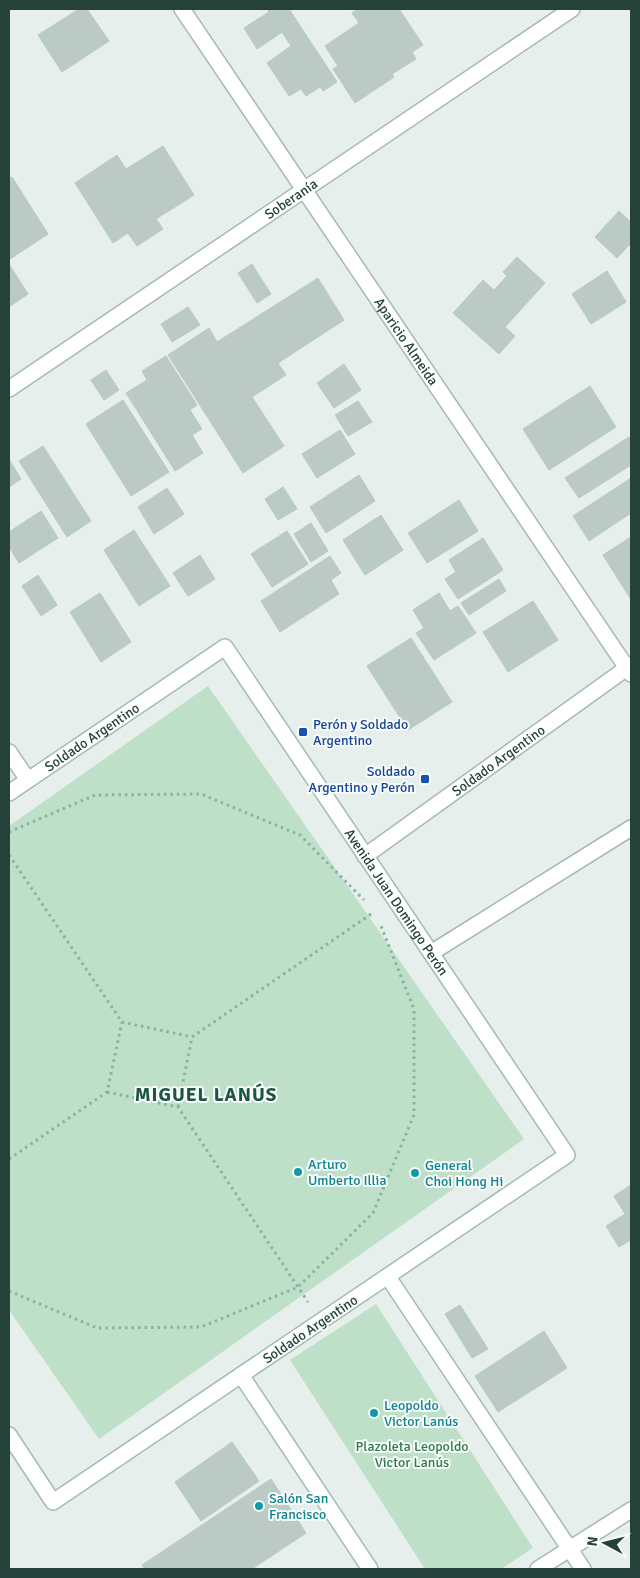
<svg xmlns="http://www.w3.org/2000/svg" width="640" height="1578" viewBox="0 0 640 1578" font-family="Signika,sans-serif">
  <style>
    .green { fill: #bfe0c8 }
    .building { fill: #bbcac4; stroke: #b8c9c2 }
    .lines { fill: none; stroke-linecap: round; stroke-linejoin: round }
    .minor-casing { stroke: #a8b8b2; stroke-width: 18 }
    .secondary-casing { stroke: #a4bbb3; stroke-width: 18 }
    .path { stroke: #86b3a5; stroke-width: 3; stroke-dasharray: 2.5 4; stroke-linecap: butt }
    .minor { stroke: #fff; stroke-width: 15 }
    .secondary { stroke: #fff; stroke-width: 15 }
    .transit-dot { fill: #1a4fb4; stroke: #f7fbf9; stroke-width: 2 }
    .culture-dot { fill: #0f9aa8; stroke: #f7fbf9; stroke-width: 2 }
    .labels { text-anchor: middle; stroke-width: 4; stroke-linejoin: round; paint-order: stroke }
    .street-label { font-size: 14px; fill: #24423a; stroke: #f7fbf9 }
    .transit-label { font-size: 14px; fill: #164399; stroke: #f7fbf9; text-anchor: start }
    .culture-label { font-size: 14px; fill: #0d838f; stroke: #f7fbf9; text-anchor: start }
    .park-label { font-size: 14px; fill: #2d7a4b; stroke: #f7fbf9 }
    .district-label { font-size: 19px; font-weight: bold; letter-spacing: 1px; fill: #1f5548; stroke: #f7fbf9 }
  </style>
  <rect width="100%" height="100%" fill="#e6efeb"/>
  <!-- green -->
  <g class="green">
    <path d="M208 686 524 1139 99 1439 9 1310V826Z"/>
    <path d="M376 1304 533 1548 501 1569H425L290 1360Z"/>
  </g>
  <!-- building -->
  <g class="building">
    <path d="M79 9H87L109 41 62 72 38 35Z"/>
    <path d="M267 9H289L337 82 323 91 320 87 306 96 301 89 289 96 267 63 291 46 282 32 257 49 244 28 269 12Z"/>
    <path d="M358 9H399L423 45 412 52 416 59 392 74 394 77 355 103 333 69 338 66 325 46 359 23 352 13Z"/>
    <path d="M163 146 194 195 156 219 163 229 137 246 128 233 113 243 75 183 117 155 126 169Z"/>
    <path d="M12 177 48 234 10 259 9 179Z"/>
    <path d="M619 211 631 222V243L617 258 595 237Z"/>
    <path d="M517 257 545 283 505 327 515 336 499 354 453 313 483 280 494 290 507 276 503 272Z"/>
    <path d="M9 264 28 294 9 307Z"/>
    <path d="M252 264 271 294 257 303 238 273Z"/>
    <path d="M607 271 626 302 591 324 572 294Z"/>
    <path d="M318 278 344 320 278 363 286 375 252 397 284 446 243 473 168 355 209 328 217 342Z"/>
    <path d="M188 307 200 325 172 342 161 324Z"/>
    <path d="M166 356 197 405 190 410 202 429 192 435 203 453 175 471 126 393 147 380 142 371Z"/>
    <path d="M344 364 361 390 334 408 317 383Z"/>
    <path d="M106 370 119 390 104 400 91 380Z"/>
    <path d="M590 386 616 427 549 470 523 429Z"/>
    <path d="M123 400 169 472 131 496 86 424Z"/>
    <path d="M358 401 372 422 348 436 335 415Z"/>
    <path d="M340 430 355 454 317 478 302 454Z"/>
    <path d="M629 437 631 441V465L579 498 565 478Z"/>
    <path d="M43 446 91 521 67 537 19 461Z"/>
    <path d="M9 459 21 479 9 487Z"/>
    <path d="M359 475 375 501 326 533 310 507Z"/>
    <path d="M631 478V513L589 541 573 516Z"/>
    <path d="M283 487 297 509 278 520 265 499Z"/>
    <path d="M167 488 184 514 154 534 138 507Z"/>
    <path d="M459 500 478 531 427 563 408 533Z"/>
    <path d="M41 511 58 538 19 563 9 547V532Z"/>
    <path d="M381 515 403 550 365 575 343 540Z"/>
    <path d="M311 523 328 551 311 562 294 534Z"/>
    <path d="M134 530 170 586 139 606 104 550Z"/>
    <path d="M287 531 308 564 272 587 251 554Z"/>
    <path d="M631 537V597L630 598 603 555Z"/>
    <path d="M483 538 503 570 458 599 445 579 456 572 449 560Z"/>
    <path d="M200 555 215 579 188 596 173 573Z"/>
    <path d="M330 556 341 573 331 580 339 594 280 632 261 601Z"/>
    <path d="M38 575 57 605 41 616 22 586Z"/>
    <path d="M499 579 506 591 469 615 461 603Z"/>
    <path d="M100 593 131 642 101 662 70 612Z"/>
    <path d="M439 593 450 611 458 606 476 633 434 660 416 633 424 628 413 610Z"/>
    <path d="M533 601 558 640 508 672 483 632Z"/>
    <path d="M411 638 452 702 408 730 367 666Z"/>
    <path d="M631 1185V1240L619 1247 606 1226 625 1214 614 1196Z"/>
    <path d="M460 1305 488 1349 472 1358 445 1314Z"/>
    <path d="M544 1331 567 1368 498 1412 475 1376Z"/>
    <path d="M232 1442 259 1481 201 1521 175 1482Z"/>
    <path d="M271 1479 306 1533 252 1569H145L142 1565Z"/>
  </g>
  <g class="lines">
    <defs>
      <g id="minor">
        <path id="s1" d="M182 9 631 674"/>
        <path id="s2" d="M9 389 572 9"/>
        <path id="s3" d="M365 856 631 665"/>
        <path d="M431 953 631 828"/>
        <path d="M538 1569 631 1510"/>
      </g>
      <g id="secondary">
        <path d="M9 752 28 780"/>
        <path id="s4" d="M9 793 225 647 567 1155 53 1502 9 1435"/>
        <path d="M388 1277 583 1569"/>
        <path d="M241 1375 370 1569"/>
      </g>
    </defs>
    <!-- minor casing -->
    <use href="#minor" class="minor-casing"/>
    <!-- secondary casing -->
    <use href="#secondary" class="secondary-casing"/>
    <!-- path -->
    <g class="path">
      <path d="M9 832 95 795 201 794 300 835 364 900"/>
      <path d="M9 855 122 1022 192 1037"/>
      <path d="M107 1092 178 1107 308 1302"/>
      <path d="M178 1107 192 1037 374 912"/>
      <path d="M9 1159 107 1092 122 1022"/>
      <path d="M9 1291 97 1328 201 1327 298 1287 373 1213 414 1115V1009L381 926"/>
    </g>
    <!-- minor -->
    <use href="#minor" class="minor"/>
    <!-- secondary -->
    <use href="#secondary" class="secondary"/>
  </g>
  <!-- markers -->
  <g class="transit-dot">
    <rect x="298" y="727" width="10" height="10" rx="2.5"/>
    <rect x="420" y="774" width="10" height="10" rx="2.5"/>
  </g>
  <g class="culture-dot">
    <circle cx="298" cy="1172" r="5"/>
    <circle cx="415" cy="1173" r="5"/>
    <circle cx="374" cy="1413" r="5"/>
    <circle cx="259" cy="1506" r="5"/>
  </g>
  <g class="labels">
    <!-- street labels -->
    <g class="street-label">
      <text dy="5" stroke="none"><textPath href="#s2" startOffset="340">Soberanía</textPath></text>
      <text dy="5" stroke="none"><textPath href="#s1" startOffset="401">Aparicio Almeida</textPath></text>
      <text dy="5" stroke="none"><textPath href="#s4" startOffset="100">Soldado Argentino</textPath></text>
      <text dy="5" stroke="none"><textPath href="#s3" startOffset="164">Soldado Argentino</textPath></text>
      <text dy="5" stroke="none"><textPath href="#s4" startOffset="568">Avenida Juan Domingo Perón</textPath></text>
      <text transform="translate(310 1329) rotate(-34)" y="5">Soldado Argentino</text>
    </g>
    <!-- transit labels -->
    <g class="transit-label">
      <text x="313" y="729">Perón y Soldado<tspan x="313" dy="16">Argentino</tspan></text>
      <text x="415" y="776" text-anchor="end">Soldado<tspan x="415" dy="16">Argentino y Perón</tspan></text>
    </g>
    <!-- culture labels -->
    <g class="culture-label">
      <text x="308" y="1169">Arturo<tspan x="308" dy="16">Umberto Illia</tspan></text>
      <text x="425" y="1170">General<tspan x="425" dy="16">Choi Hong Hi</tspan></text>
      <text x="384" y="1410">Leopoldo<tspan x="384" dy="16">Victor Lanús</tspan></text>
      <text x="269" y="1503">Salón San<tspan x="269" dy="16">Francisco</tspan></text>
    </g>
    <!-- park labels -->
    <g class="park-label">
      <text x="412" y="1451">Plazoleta Leopoldo<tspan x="412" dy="16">Victor Lanús</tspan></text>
    </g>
    <!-- district labels -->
    <g class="district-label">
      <text x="206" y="1101">MIGUEL LANÚS</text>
    </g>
  </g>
  <!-- border -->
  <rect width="640" height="1578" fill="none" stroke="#24423a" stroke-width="20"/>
  <!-- north arrow -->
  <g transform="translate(605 1543) rotate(277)" stroke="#f7fbf9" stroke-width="4" paint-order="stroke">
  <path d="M0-4L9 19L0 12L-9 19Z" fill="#24423a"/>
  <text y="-8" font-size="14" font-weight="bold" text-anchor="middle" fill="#24423a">N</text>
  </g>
</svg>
